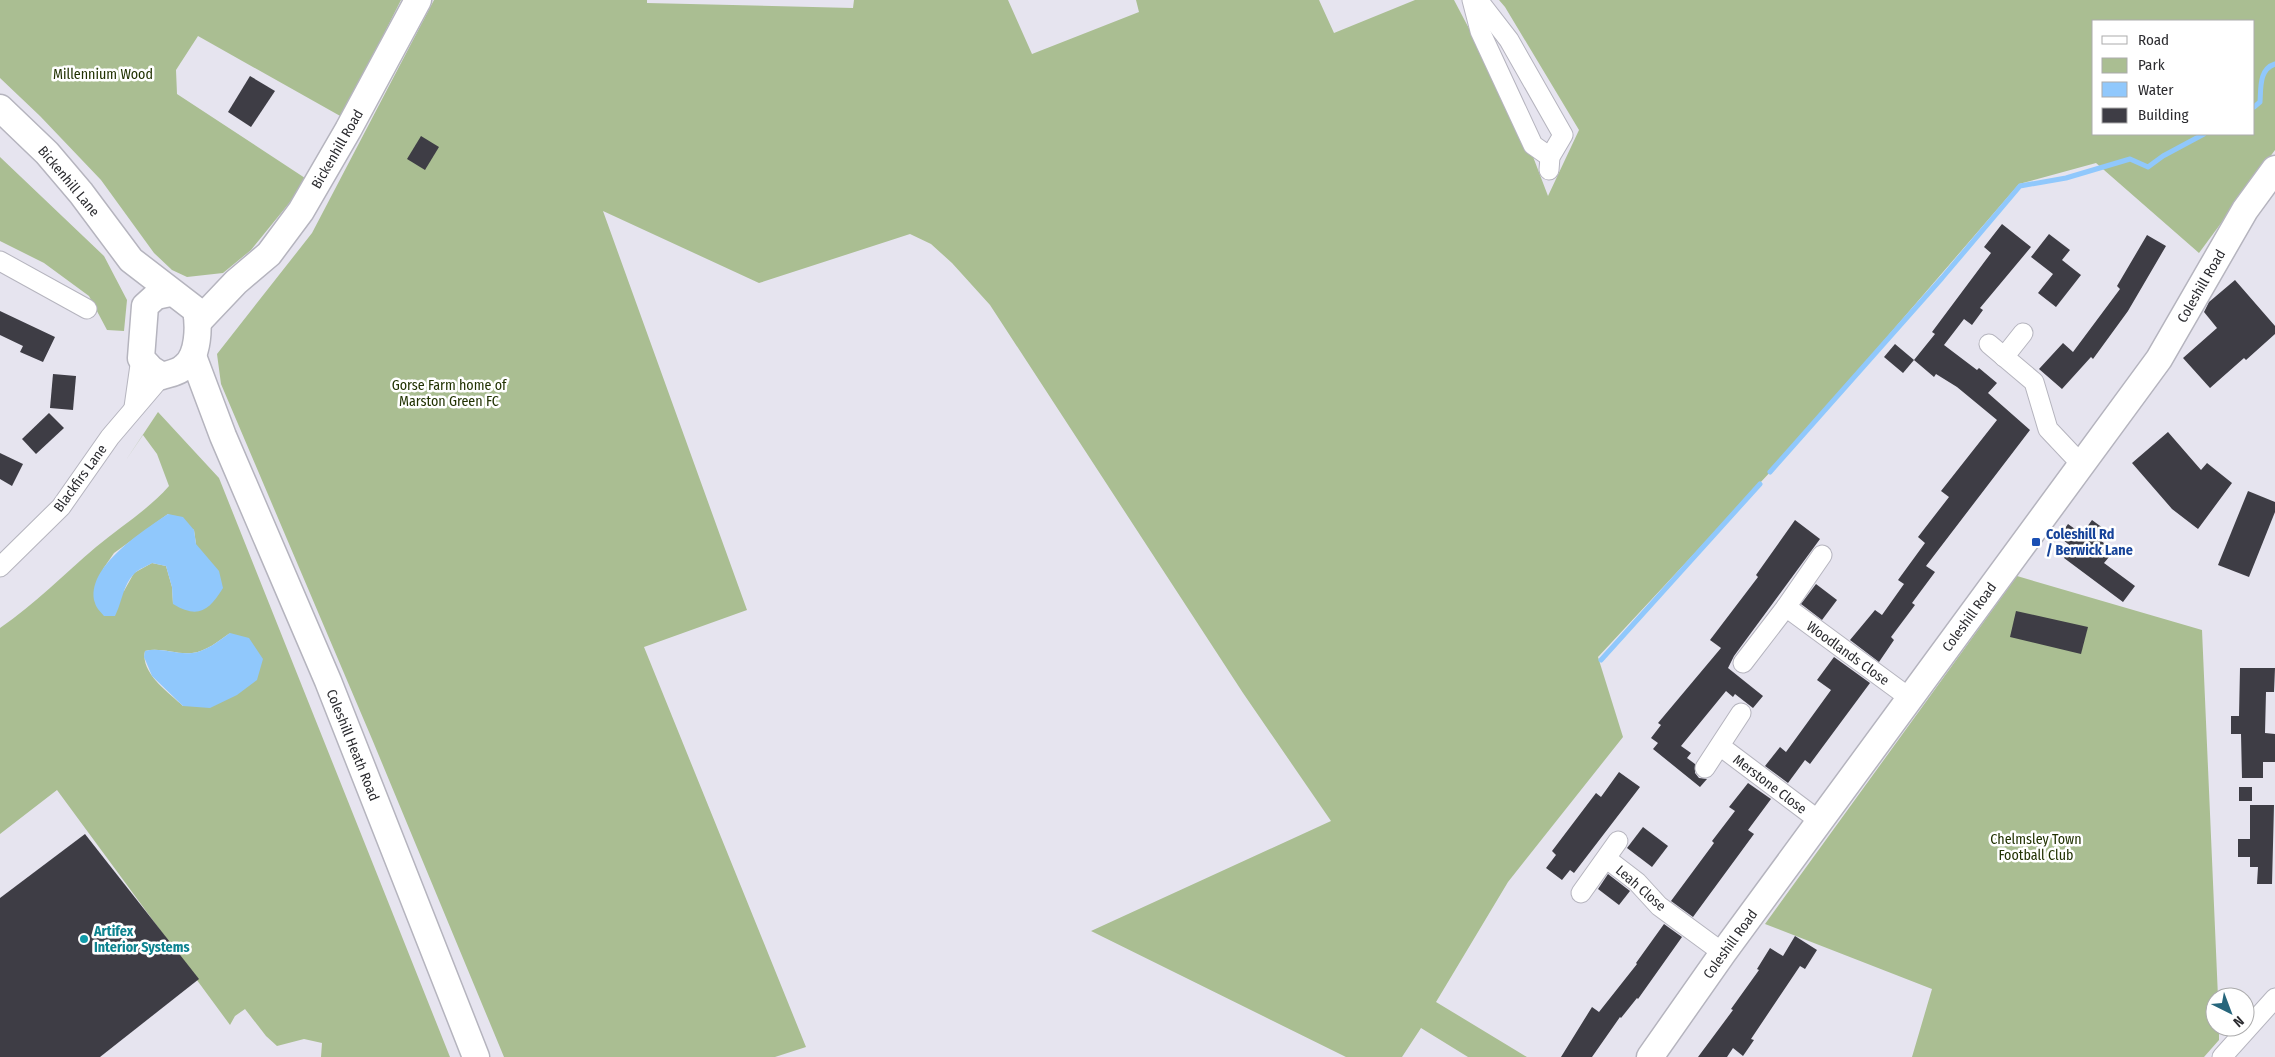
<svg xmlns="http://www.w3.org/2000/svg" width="2275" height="1057" viewBox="0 0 2275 1057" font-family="'Fira Sans Condensed',sans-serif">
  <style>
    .green { fill: #aabe92; fill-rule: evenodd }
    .water { fill: #90c8fc }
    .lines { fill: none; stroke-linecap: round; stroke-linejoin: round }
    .stream { stroke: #90c8fc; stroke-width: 5 }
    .building { fill: #3e3d45 }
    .street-casing { stroke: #b5b4be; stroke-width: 21 }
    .secondary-casing { stroke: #b5b4be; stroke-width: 29 }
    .street { stroke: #fff; stroke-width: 19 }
    .secondary { stroke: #fff; stroke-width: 26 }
    .transit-dot { fill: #1a4fb4; stroke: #fff; stroke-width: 2 }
    .culture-dot { fill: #0f9aa8; stroke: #fff; stroke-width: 2 }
    .labels { text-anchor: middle; stroke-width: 5; stroke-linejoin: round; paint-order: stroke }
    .park-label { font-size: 14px; fill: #213202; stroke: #fff }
    .street-label { font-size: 14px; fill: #2c2c30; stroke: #fff }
    .transit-label { font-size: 14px; font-weight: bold; fill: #164399; stroke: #fff; text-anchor: start }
    .culture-label { font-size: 14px; font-weight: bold; fill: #0d838f; stroke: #fff; text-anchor: start }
  </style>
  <rect width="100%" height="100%" fill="#e6e4ef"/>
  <!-- green -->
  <g class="green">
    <path d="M0 0H401L342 117 198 36 176 70 177 94 308 180 251 250 223 273 187 277 172 270 154 253 101 180 40 116 0 78Z"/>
    <path d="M434 0H647V3L853 8 854 0H1008L1032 54 1139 12 1136 0H1319L1334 33 1415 0H1454L1524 133 1548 196 1579 130 1505 7 1499 0H2275V150L2199 253 2096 163 2019 184 1773 469 1598 657 1623 737 1508 882 1436 1002 1527 1057H1468L1421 1028 1402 1057H1346L1091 931 1331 821 1243 693 990 305 952 263 931 244 910 234 759 283 603 211 747 610 644 647 806 1047 775 1057H504L372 739 221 384 217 354 312 233ZM2094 21H2254V134H2094Z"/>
    <path d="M0 157 104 256 127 300 124 331 107 330 89 296 44 263 0 241Z"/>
    <path d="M158 412 219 478 450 1057H321L322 1043 304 1039 277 1046 266 1036 245 1009 235 1016 230 1025 57 790 0 834V628C35 604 64 574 96 547 120 527 148 510 169 486L157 454 143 435 126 460ZM168 514 194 530 196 544 173 604 172 587 166 566 152 563 134 573 124 591 103 569 114 553ZM230 633 183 706C169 693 140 673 145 651 161 647 176 655 192 653 205 652 219 641 230 633Z"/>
    <path d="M2017 576 2202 630 2218 997H2215V1027H2219V1040L2204 1057H1912L1932 989 1765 924Z"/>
  </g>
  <!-- water -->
  <g class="water">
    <path d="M168 514 183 517 194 530 196 544 219 571 223 588C209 611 198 619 173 604L172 587 166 566 152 563C147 566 139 569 135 573 123 584 122 603 115 616H104C101 612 96 608 95 603 84 568 144 530 168 514Z"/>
    <path d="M230 633 249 638 263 659 257 680 237 695 210 708 183 706 152 676 144 657 145 651C160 647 176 655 192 653 205 652 219 641 230 633Z"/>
  </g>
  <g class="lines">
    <!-- stream -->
    <g class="stream">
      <path d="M2254 107 2260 102C2261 88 2259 69 2275 64"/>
      <path d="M1770 472 1942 278 2020 186 2066 178 2130 159 2148 167 2163 156 2204 134"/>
      <path d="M1601 660 1760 484"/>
    </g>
  </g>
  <!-- building -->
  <g class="building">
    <path d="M250 76 275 91 251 127 228 112Z"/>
    <path d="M421 136 439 147 425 170 407 159Z"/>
    <path d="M2002 224 2031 247 1980 308 1983 310 1972 325 1964 319 1944 345 1977 370 1979 368 1997 383 1988 393 2030 430 1926 566 1935 572 1912 603 1915 605 1891 637 1894 640 1879 662 1850 640 1875 610 1882 615 1904 584 1898 580 1925 543 1918 537 1949 497 1941 491 1997 420 1957 387 1936 374 1934 377 1914 360 1935 334 1932 332 1991 253 1984 247Z"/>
    <path d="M2049 234 2070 250 2062 260 2081 275 2056 307 2038 293 2053 274 2031 257Z"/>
    <path d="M2147 235 2166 246 2128 311 2093 359 2091 357 2062 389 2039 369 2063 343 2073 352 2120 289 2117 286Z"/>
    <path d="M2235 280 2275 326V334L2246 360 2244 358 2210 388 2183 358 2217 328 2204 312 2209 302Z"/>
    <path d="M0 311 55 337 43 362 20 352 23 346 0 335Z"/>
    <path d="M1895 344 1914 360 1903 373 1884 357Z"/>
    <path d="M53 374 76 376 73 410 50 408Z"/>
    <path d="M49 413 64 428 36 454 22 439Z"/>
    <path d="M2168 432 2201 470 2207 463 2232 483 2198 529 2172 509 2132 463Z"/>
    <path d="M0 453 23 464 12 486 0 479Z"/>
    <path d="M2248 491 2275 502V512L2249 577 2218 565Z"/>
    <path d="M1795 520 1820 539 1734 656 1728 668 1763 696 1753 708 1735 694 1733 697 1726 691 1681 746 1691 753 1687 758 1695 764V773L1699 778 1707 779 1700 787 1653 749 1658 743 1651 738 1661 725 1658 723 1721 648 1710 640 1758 577 1756 575Z"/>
    <path d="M2092 520 2107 531 2100 540 2114 551 2104 563 2135 586 2123 602 2064 558 2072 547 2059 537 2068 524 2082 534Z"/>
    <path d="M1816 584 1837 600 1822 620 1801 604Z"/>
    <path d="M2016 611 2088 627 2081 654 2010 637Z"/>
    <path d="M1834 657 1870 683 1810 764 1805 760 1788 783 1765 766 1780 747 1786 752 1831 690 1817 680Z"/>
    <path d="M2240 668H2275L2274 692H2266L2265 733 2275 734V762H2263V778H2242L2241 734H2231V716H2239Z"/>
    <path d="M1619 772 1640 787 1574 873 1570 870 1562 880 1546 868 1556 855 1552 851 1596 793 1601 797Z"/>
    <path d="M1748 783 1771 799 1748 830 1754 834 1693 917 1671 901 1714 843 1712 841 1735 811 1729 807Z"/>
    <rect x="2239" y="787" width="13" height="14"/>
    <path d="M2250 805H2274L2272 884H2257L2258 867H2250V857H2238V839H2250Z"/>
    <path d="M1643 827 1668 846 1652 867 1627 848Z"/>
    <path d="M85 834 199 979 100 1057H0V898Z"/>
    <path d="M1608 874 1630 891 1619 905 1598 889Z"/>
    <path d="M1664 924 1682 937 1638 999 1637 998 1621 1018 1620 1017 1592 1057H1561L1592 1007 1599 1012 1637 964 1636 963Z"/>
    <path d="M1795 936 1817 950 1805 969 1800 966 1751 1039 1754 1040 1743 1056 1733 1048 1727 1057H1698L1733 1010 1731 1009 1759 970 1757 969 1770 948 1783 956Z"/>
  </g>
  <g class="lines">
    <defs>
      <g id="street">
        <path d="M1472 0 1480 31 1533 145 1550 157"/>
        <path d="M1478 0 1509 40 1563 135 1550 157 1549 170"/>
        <path d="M0 261 87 309"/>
        <path d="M1989 344 2034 382 2048 429 2081 464"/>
        <path d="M2004 357 2023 333"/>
        <path d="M134 407 141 358"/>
        <path d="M0 567 61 507 110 437 162 376"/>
        <path d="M1786 607 1911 699"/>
        <path d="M1743 663 1786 607 1822 555"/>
        <path d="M1720 746 1821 822"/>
        <path d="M1705 768 1741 713"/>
        <path d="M1607 859 1637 882 1659 906 1723 953"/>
        <path d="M1581 893 1618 841"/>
        <path d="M2222 1057 2275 998"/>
      </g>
      <g id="secondary">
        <path d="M0 108 47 153 81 193 131 260 196 310C199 326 199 356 184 367 179 372 169 374 162 376L151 369 141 358 145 306 156 296 170 293"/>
        <path d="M198 322 236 282 269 254 301 211 348 130 418 0"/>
        <path d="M193 356 223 436 328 681 476 1057"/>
        <path d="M1650 1057 1723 953 2159 359 2245 210 2275 169"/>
      </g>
    </defs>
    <!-- street casing -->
    <use href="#street" class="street-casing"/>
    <!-- secondary casing -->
    <use href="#secondary" class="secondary-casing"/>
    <!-- street -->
    <use href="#street" class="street"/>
    <!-- secondary -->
    <use href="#secondary" class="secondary"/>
  </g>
  <!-- markers -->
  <rect class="transit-dot" x="2031" y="537" width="10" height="10" rx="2.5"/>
  <circle class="culture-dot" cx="84" cy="939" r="5"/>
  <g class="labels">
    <!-- park labels -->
    <g class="park-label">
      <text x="103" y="79">Millennium Wood</text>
      <text x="449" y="390">Gorse Farm home of<tspan x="449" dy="16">Marston Green FC</tspan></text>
      <text x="2036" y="844">Chelmsley Town<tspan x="2036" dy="16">Football Club</tspan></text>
    </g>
    <!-- street labels -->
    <g class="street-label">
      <text transform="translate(337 149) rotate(-60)" y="5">Bickenhill Road</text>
      <text transform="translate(69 181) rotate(50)" y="5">Bickenhill Lane</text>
      <text transform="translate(2201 286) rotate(-60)" y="5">Coleshill Road</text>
      <text transform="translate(80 478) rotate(-54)" y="5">Blackfirs Lane</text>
      <text transform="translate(1969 617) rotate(-54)" y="5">Coleshill Road</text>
      <text transform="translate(1848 653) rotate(36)" y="5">Woodlands Close</text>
      <text transform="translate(353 745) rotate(68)" y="5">Coleshill Heath Road</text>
      <text transform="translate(1770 784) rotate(37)" y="5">Merstone Close</text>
      <text transform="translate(1641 888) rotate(41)" y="5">Leah Close</text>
      <text transform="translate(1730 944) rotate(-54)" y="5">Coleshill Road</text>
    </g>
    <!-- transit labels -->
    <g class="transit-label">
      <text x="2046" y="539">Coleshill Rd<tspan x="2046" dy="16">/ Berwick Lane</tspan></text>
    </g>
    <!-- culture labels -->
    <g class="culture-label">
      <text x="94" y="936">Artifex<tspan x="94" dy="16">Interior Systems</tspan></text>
    </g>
  </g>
  <!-- legend -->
  <rect x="2092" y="20" width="162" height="115" fill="#ffffff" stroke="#ababac"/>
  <rect x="2102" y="36" width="25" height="8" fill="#ffffff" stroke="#ababac"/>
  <text x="2138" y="45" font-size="15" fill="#2c2c30">Road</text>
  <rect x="2102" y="58" width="25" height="15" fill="#aabe92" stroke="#ababac"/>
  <text x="2138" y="70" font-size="15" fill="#2c2c30">Park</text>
  <rect x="2102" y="82" width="25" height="15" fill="#90c8fc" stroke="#ababac"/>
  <text x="2138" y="95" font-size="15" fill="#2c2c30">Water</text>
  <rect x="2102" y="108" width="25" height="15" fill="#3e3d45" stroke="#ababac"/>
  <text x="2138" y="120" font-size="15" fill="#2c2c30">Building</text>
  <!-- north arrow -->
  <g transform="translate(2230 1012) rotate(138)"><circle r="24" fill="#ffffff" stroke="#ababac"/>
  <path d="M0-4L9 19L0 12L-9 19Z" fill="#27667c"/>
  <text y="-8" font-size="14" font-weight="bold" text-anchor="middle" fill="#2c2c30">N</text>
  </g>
</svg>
